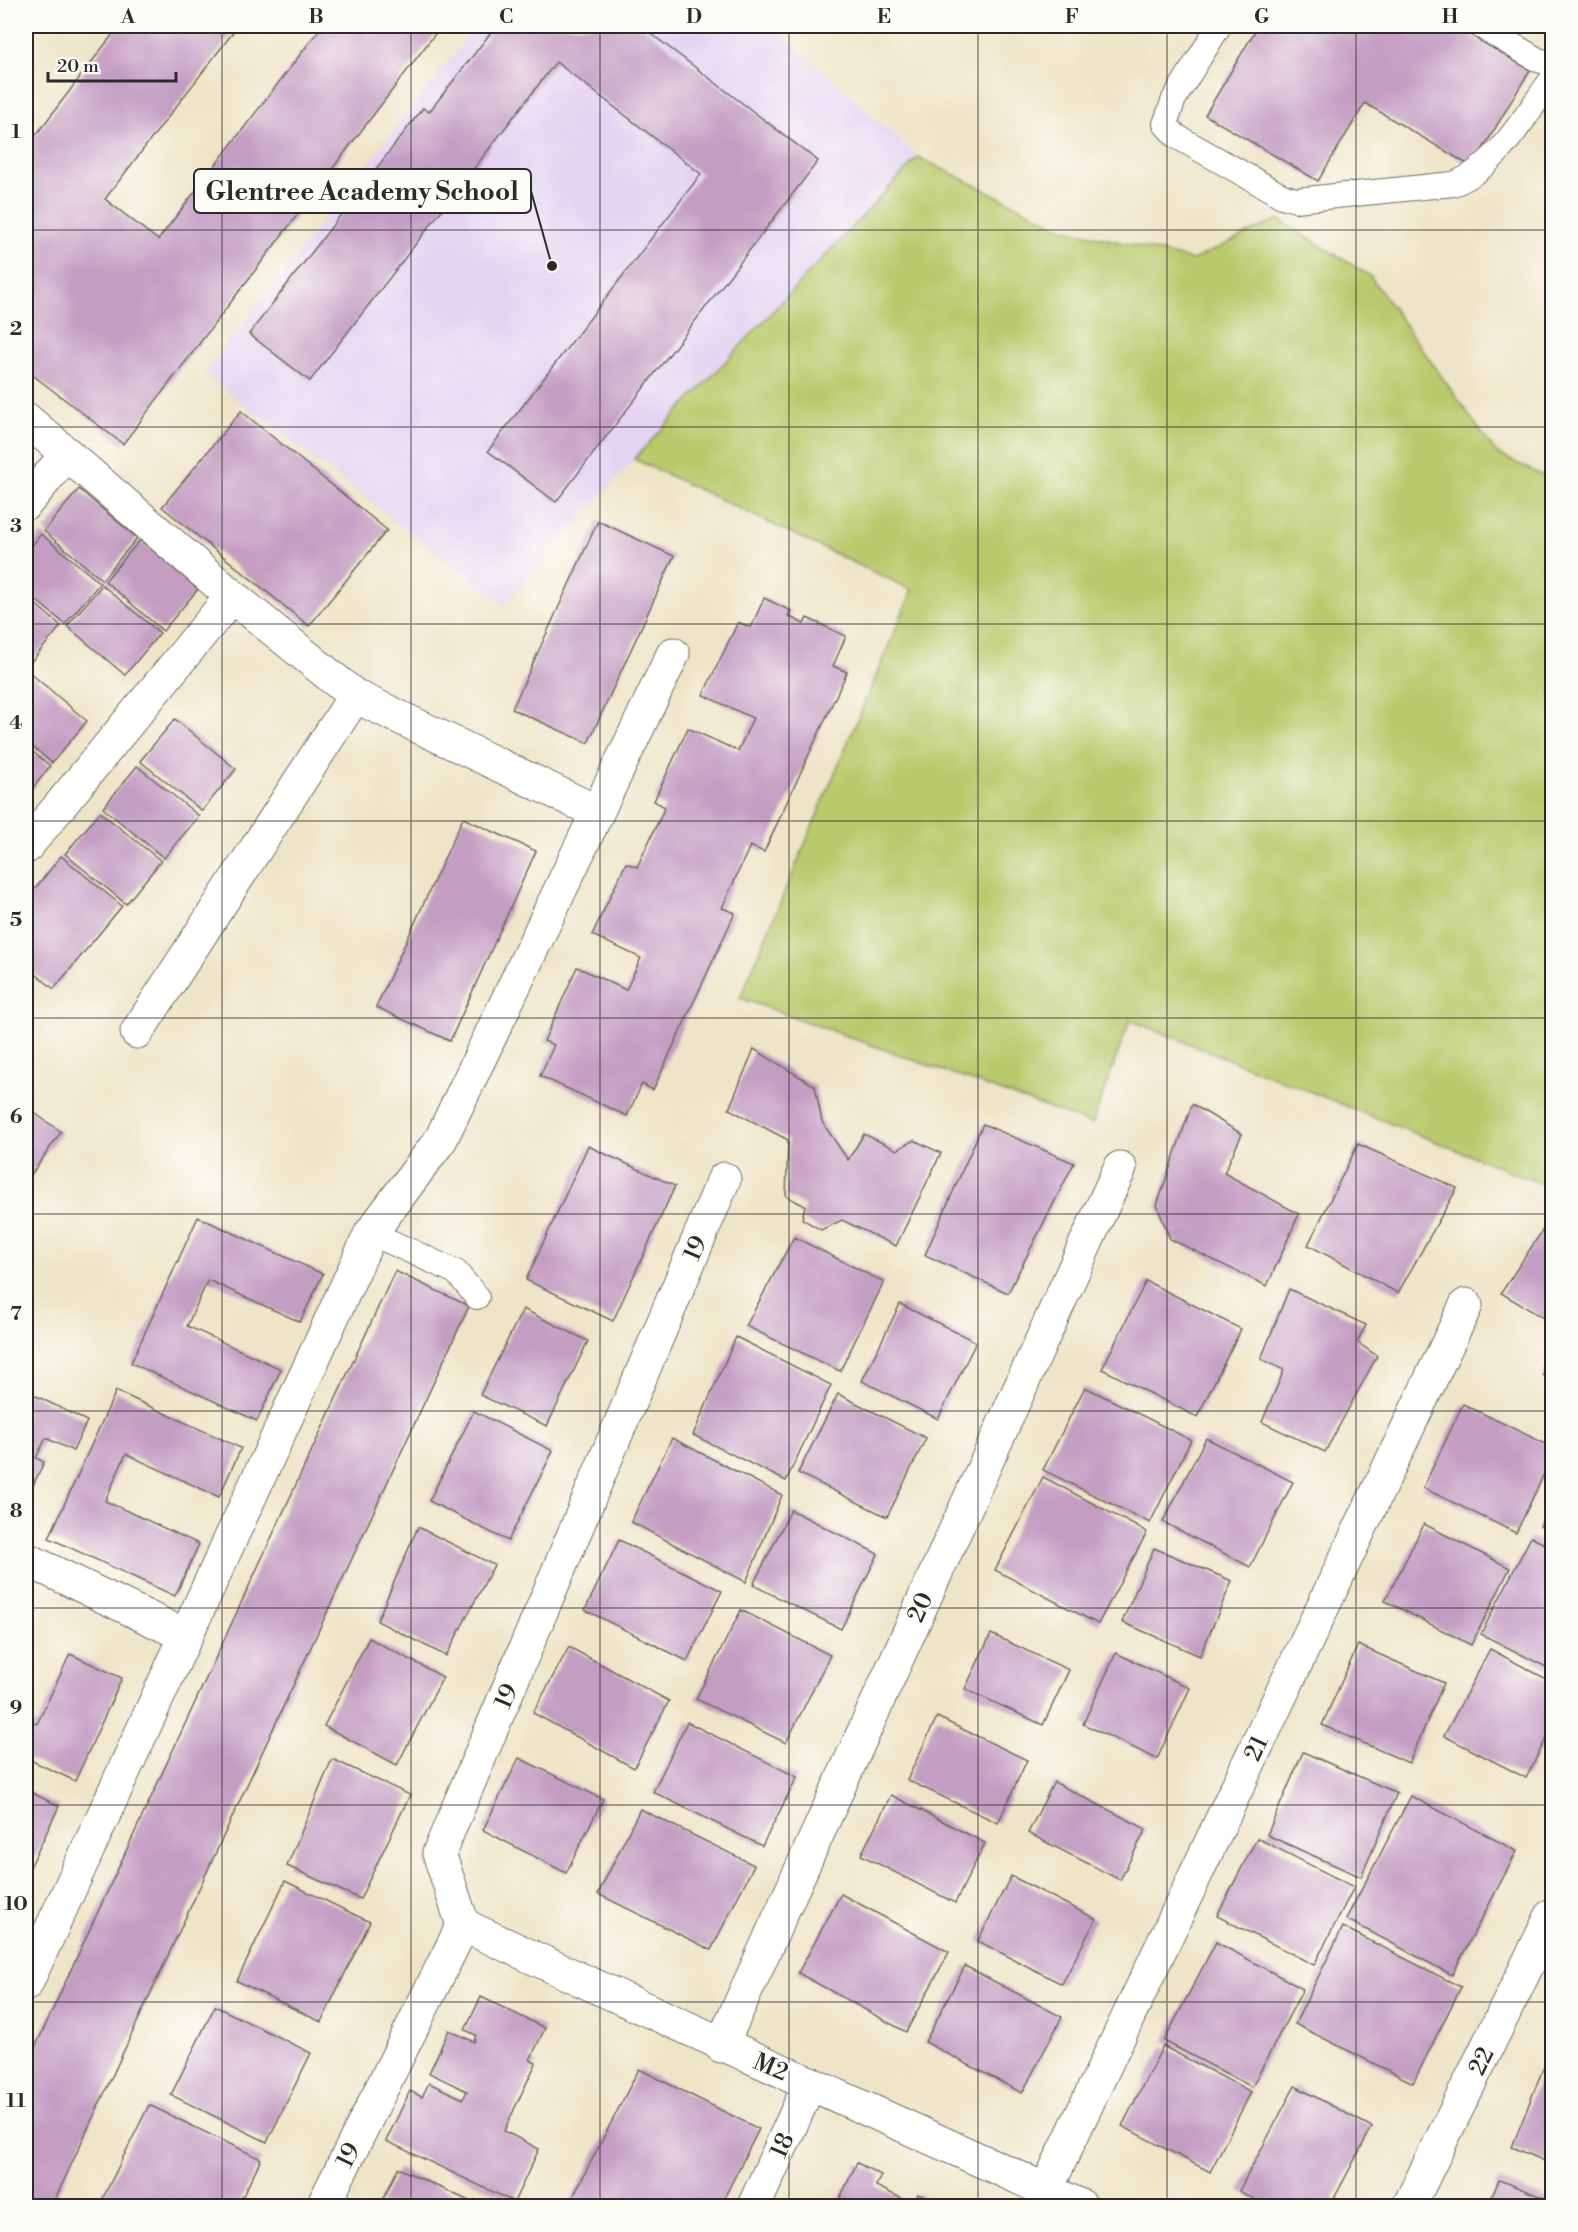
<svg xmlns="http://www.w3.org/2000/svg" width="1578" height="2232" viewBox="0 0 1578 2232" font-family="'Libre Bodoni',serif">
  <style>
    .built { fill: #e4d3f2 }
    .green { fill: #b9ca6d; stroke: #727a4c; stroke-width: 1.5 }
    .building { fill: #c49dc3 }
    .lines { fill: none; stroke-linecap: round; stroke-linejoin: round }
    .service-casing { stroke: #6f6c62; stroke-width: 26 }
    .minor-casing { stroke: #6f6c62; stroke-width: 35 }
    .service { stroke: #fff; stroke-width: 24 }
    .minor { stroke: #fff; stroke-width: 33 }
    .grid { fill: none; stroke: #2b2b2b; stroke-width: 1.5; stroke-opacity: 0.55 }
    .labels { text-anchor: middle; stroke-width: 4.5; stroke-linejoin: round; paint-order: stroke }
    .street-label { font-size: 24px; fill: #2b2b2b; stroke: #fdfcf7 }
    .leader { fill: none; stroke: #2b2b2b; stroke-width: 2 }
    .callout-dot { fill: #2b2b2b; stroke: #fdfcf7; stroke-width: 2 }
    .callout { fill: #fdfcf7; stroke: #2b2b2b; stroke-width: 2 }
    .callout-label { font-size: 26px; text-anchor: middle; font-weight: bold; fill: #2b2b2b }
    .neatline { fill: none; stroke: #2b2b2b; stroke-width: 2 }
    .grid-label { font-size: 20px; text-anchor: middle; font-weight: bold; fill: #2b2b2b }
  </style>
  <rect width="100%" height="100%" fill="#fdfcf7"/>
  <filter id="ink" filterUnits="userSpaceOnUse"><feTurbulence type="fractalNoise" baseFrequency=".0167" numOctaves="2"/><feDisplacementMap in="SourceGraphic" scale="12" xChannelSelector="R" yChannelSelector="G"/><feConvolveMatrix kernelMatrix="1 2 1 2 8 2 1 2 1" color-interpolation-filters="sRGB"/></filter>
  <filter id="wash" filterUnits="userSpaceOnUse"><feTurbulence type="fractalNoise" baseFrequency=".008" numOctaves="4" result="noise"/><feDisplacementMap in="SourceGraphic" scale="24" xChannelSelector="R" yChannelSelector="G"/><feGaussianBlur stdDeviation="1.35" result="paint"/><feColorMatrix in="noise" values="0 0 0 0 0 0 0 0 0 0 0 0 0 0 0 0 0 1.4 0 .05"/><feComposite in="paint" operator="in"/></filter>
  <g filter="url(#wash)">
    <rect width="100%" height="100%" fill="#eee4c7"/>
    <!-- built -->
    <path class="built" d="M476 26H772L918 157 634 459 504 605 204 374Z"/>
    <!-- green -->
    <path class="green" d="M918 157 1062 228 1193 260 1278 219 1370 276 1496 453 1552 480V1188L1130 1020 1092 1124 740 998 912 590 634 459Z"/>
    <g id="blocks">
      <!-- building -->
      <g class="building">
        <path d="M119 26H238L105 199 158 240 322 26H441L123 444 26 370V148Z"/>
        <path d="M496 26H641L818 161 556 502 488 451 701 174 556 62 310 381 249 334 423 108 429 112Z"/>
        <path d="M1258 26H1455L1530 70 1472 167 1365 103 1318 181 1205 115Z"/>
        <path d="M241 411 387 530 309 626 162 507Z"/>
        <path d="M79 489 137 538 102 580 44 531Z"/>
        <path d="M598 521 674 556 588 743 512 709Z"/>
        <path d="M41 534 100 583 65 624 26 592V553Z"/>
        <path d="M140 540 198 589 163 631 105 581Z"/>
        <path d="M102 585 160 633 125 675 67 626Z"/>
        <path d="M26 596 61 626 26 668Z"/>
        <path d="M764 598 791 611 788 616 804 624 807 618 846 636 833 666 847 672 764 852 750 846 722 908 735 913 653 1090 642 1084 627 1116 540 1076 554 1045 544 1041 577 967 626 990 641 958 592 935 626 863 637 867 665 807 654 801 688 728 738 751 753 718 703 695 738 622 751 628Z"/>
        <path d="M29 672 87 721 52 763 26 741V676Z"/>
        <path d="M175 719 236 769 202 811 140 761Z"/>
        <path d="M26 746 50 766 26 797Z"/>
        <path d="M137 766 199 816 164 858 103 808Z"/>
        <path d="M100 812 161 861 126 904 65 854Z"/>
        <path d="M463 818 536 851 450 1041 376 1007Z"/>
        <path d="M61 856 122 906 54 989 26 966V900Z"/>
        <path d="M754 1049 815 1086 822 1122 848 1160 864 1134 897 1150 914 1140 941 1153 896 1246 842 1220 821 1230 802 1219 805 1206 786 1196 788 1140 729 1109Z"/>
        <path d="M1192 1104 1242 1134 1224 1173 1299 1214 1267 1286 1170 1239 1157 1205Z"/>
        <path d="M26 1107 61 1132 26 1182Z"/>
        <path d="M983 1124 1074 1163 1008 1293 925 1255Z"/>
        <path d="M1358 1144 1457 1188 1398 1293 1308 1245Z"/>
        <path d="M588 1146 675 1186 613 1321 526 1280Z"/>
        <path d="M1552 1216V1323L1501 1293Z"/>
        <path d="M198 1217 323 1274 300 1322 208 1280 187 1326 281 1369 257 1421 131 1363Z"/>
        <path d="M794 1237 884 1282 840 1371 746 1326Z"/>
        <path d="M395 1271 469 1306 52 2206H26V2067Z"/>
        <path d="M1146 1281 1241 1329 1197 1417 1102 1369Z"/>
        <path d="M1289 1289 1366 1325 1357 1342 1377 1356 1325 1452 1262 1422 1284 1370 1261 1359Z"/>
        <path d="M900 1304 976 1342 938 1419 862 1381Z"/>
        <path d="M523 1309 588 1341 547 1426 480 1395Z"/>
        <path d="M736 1337 831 1385 786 1481 693 1435Z"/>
        <path d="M1552 1355V1380L1543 1375Z"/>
        <path d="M1085 1387 1191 1440 1150 1523 1043 1470Z"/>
        <path d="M26 1391 87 1421 73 1451 46 1438 36 1458 44 1462 26 1500Z"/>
        <path d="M116 1391 241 1448 219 1497 126 1454 105 1501 199 1544 175 1596 49 1538Z"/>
        <path d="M838 1394 926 1438 887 1517 798 1473Z"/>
        <path d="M1463 1404 1552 1447V1457L1516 1533 1423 1488Z"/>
        <path d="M474 1411 553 1451 508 1541 429 1501Z"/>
        <path d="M672 1438 782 1495 746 1582 631 1522Z"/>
        <path d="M1206 1438 1293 1482 1250 1567 1163 1522Z"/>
        <path d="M1043 1477 1147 1532 1098 1624 995 1570Z"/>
        <path d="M1552 1500V1532L1540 1526Z"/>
        <path d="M791 1510 878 1554 841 1629 753 1585Z"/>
        <path d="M1424 1524 1510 1568 1471 1645 1385 1601Z"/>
        <path d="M418 1527 494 1565 446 1656 377 1621Z"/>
        <path d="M1531 1537 1552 1548V1670L1481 1634Z"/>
        <path d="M619 1540 722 1591 687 1661 585 1610Z"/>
        <path d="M1154 1548 1232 1581 1200 1656 1122 1622Z"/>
        <path d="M741 1610 830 1655 786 1743 696 1699Z"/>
        <path d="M991 1634 1069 1670 1043 1725 965 1689Z"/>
        <path d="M369 1638 443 1677 397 1765 324 1726Z"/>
        <path d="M1358 1645 1444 1683 1409 1763 1322 1725Z"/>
        <path d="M569 1647 669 1701 634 1768 533 1713Z"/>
        <path d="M1490 1649 1552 1682V1727L1526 1778 1444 1736Z"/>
        <path d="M1116 1653 1190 1688 1157 1759 1083 1724Z"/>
        <path d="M70 1654 122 1678 75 1781 26 1758V1719L37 1724Z"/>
        <path d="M937 1717 1027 1760 998 1823 907 1780Z"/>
        <path d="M687 1722 797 1777 762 1846 653 1792Z"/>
        <path d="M1303 1752 1397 1793 1361 1877 1267 1835Z"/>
        <path d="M519 1758 603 1799 566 1873 483 1830Z"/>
        <path d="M332 1759 410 1795 360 1899 287 1866Z"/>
        <path d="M1054 1782 1146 1829 1120 1880 1028 1833Z"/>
        <path d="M26 1790 59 1806 26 1876Z"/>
        <path d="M891 1795 985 1843 955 1903 861 1855Z"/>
        <path d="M1411 1796 1517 1851 1452 1975 1346 1919Z"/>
        <path d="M640 1809 754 1865 711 1950 598 1894Z"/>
        <path d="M1257 1838 1354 1887 1314 1965 1217 1916Z"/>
        <path d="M1011 1876 1096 1919 1062 1984 978 1941Z"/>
        <path d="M285 1881 370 1922 321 2022 237 1981Z"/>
        <path d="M841 1894 949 1952 906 2032 798 1973Z"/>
        <path d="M1343 1927 1461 1987 1413 2083 1295 2024Z"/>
        <path d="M1216 1942 1303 1989 1252 2087 1164 2041Z"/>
        <path d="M965 1966 1062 2017 1022 2093 925 2042Z"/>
        <path d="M481 1997 545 2028 530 2060 536 2063 504 2131 539 2149 514 2202 386 2141 410 2091 422 2097 429 2083 463 2099 467 2091 429 2073 449 2030 474 2042 476 2035 465 2030Z"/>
        <path d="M215 2006 311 2053 267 2142 171 2095Z"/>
        <path d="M1163 2046 1251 2092 1210 2172 1122 2126Z"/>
        <path d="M1552 2046V2164L1512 2147Z"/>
        <path d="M639 2069 759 2129 720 2206H568Z"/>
        <path d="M1295 2086 1372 2127 1330 2206H1267L1239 2191Z"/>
        <path d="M149 2105 261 2159 238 2206H99Z"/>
        <path d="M857 2163 881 2175 876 2186 913 2204 918 2194 945 2206H836Z"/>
        <path d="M398 2168 480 2206H380Z"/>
        <path d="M1499 2180 1552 2201V2206H1488Z"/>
      </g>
    </g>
  </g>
  <g filter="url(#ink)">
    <use href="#blocks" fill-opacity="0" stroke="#6f6c62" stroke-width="1.5"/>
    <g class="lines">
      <defs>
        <g id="service">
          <path d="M1219 26 1174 99 1165 124 1176 136 1282 196 1296 200 1453 184C1495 170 1526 114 1552 79"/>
          <path d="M1480 26 1538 60 1552 64"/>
          <path d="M371 1233 456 1272 477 1297"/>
        </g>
        <g id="minor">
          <path d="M26 419 232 596 355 696 597 812"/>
          <path d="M26 503 67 454"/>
          <path d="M26 847 232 596"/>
          <path d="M137 1032 355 696"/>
          <path d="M26 1559 186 1636"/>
          <path d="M463 1925C668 2021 875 2112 1081 2206"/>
          <path d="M26 1984 371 1233 441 1139 673 654"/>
          <path d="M721 2046 1120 1168"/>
          <path d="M1046 2190 1466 1305"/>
          <path d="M323 2206 463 1925 439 1853 724 1179"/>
          <path d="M754 2206 810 2083"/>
          <path d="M1409 2206 1552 1915"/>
        </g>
      </defs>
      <!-- service casing -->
      <use href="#service" class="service-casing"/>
      <!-- minor casing -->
      <use href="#minor" class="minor-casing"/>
      <!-- service -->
      <use href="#service" class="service"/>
      <!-- minor -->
      <use href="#minor" class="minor"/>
    </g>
  </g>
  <!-- grid -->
  <path class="grid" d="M222 26V2206M411 26V2206M600 26V2206M789 26V2206M978 26V2206M1167 26V2206M1356 26V2206M26 230H1552M26 427H1552M26 624H1552M26 821H1552M26 1018H1552M26 1214H1552M26 1411H1552M26 1608H1552M26 1805H1552M26 2002H1552"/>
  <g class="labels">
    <!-- street labels -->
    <g class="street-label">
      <text transform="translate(695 1248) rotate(-67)" y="8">19</text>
      <text transform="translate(920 1607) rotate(-66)" y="8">20</text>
      <text transform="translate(506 1696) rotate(-67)" y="8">19</text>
      <text transform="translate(1256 1748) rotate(-65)" y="8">21</text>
      <text transform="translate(1481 2061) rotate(-64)" y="8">22</text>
      <text transform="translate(771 2067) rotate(23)" y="8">M2</text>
      <text transform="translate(782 2145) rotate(-66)" y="8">18</text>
      <text transform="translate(348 2155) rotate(-64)" y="8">19</text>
    </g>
  </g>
  <!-- callouts -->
  <path class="leader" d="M552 266L531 191"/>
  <circle class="callout-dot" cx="552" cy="266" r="6"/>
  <rect class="callout" x="194" y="169" width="337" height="44" rx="6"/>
  <g class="callout-label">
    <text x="362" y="200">Glentree Academy School</text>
  </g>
  <!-- margin -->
  <rect width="1578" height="2232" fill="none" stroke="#fdfcf7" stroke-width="66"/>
  <!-- scale -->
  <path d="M48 72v9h128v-9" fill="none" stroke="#2b2b2b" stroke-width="3"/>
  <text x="57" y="72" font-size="18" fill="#2b2b2b" stroke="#fdfcf7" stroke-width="4.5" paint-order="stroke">20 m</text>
  <rect x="33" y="33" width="1512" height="2166" class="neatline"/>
  <g class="grid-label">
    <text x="128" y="23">A</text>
    <text x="316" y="23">B</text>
    <text x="506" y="23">C</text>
    <text x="694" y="23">D</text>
    <text x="884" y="23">E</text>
    <text x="1072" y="23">F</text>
    <text x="1262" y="23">G</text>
    <text x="1450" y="23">H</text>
    <text x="16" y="138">1</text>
    <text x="16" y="335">2</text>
    <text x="16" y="532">3</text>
    <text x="16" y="729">4</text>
    <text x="16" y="926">5</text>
    <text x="16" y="1123">6</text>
    <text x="16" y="1320">7</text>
    <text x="16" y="1517">8</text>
    <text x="16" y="1714">9</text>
    <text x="16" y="1910">10</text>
    <text x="16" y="2107">11</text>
  </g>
</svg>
